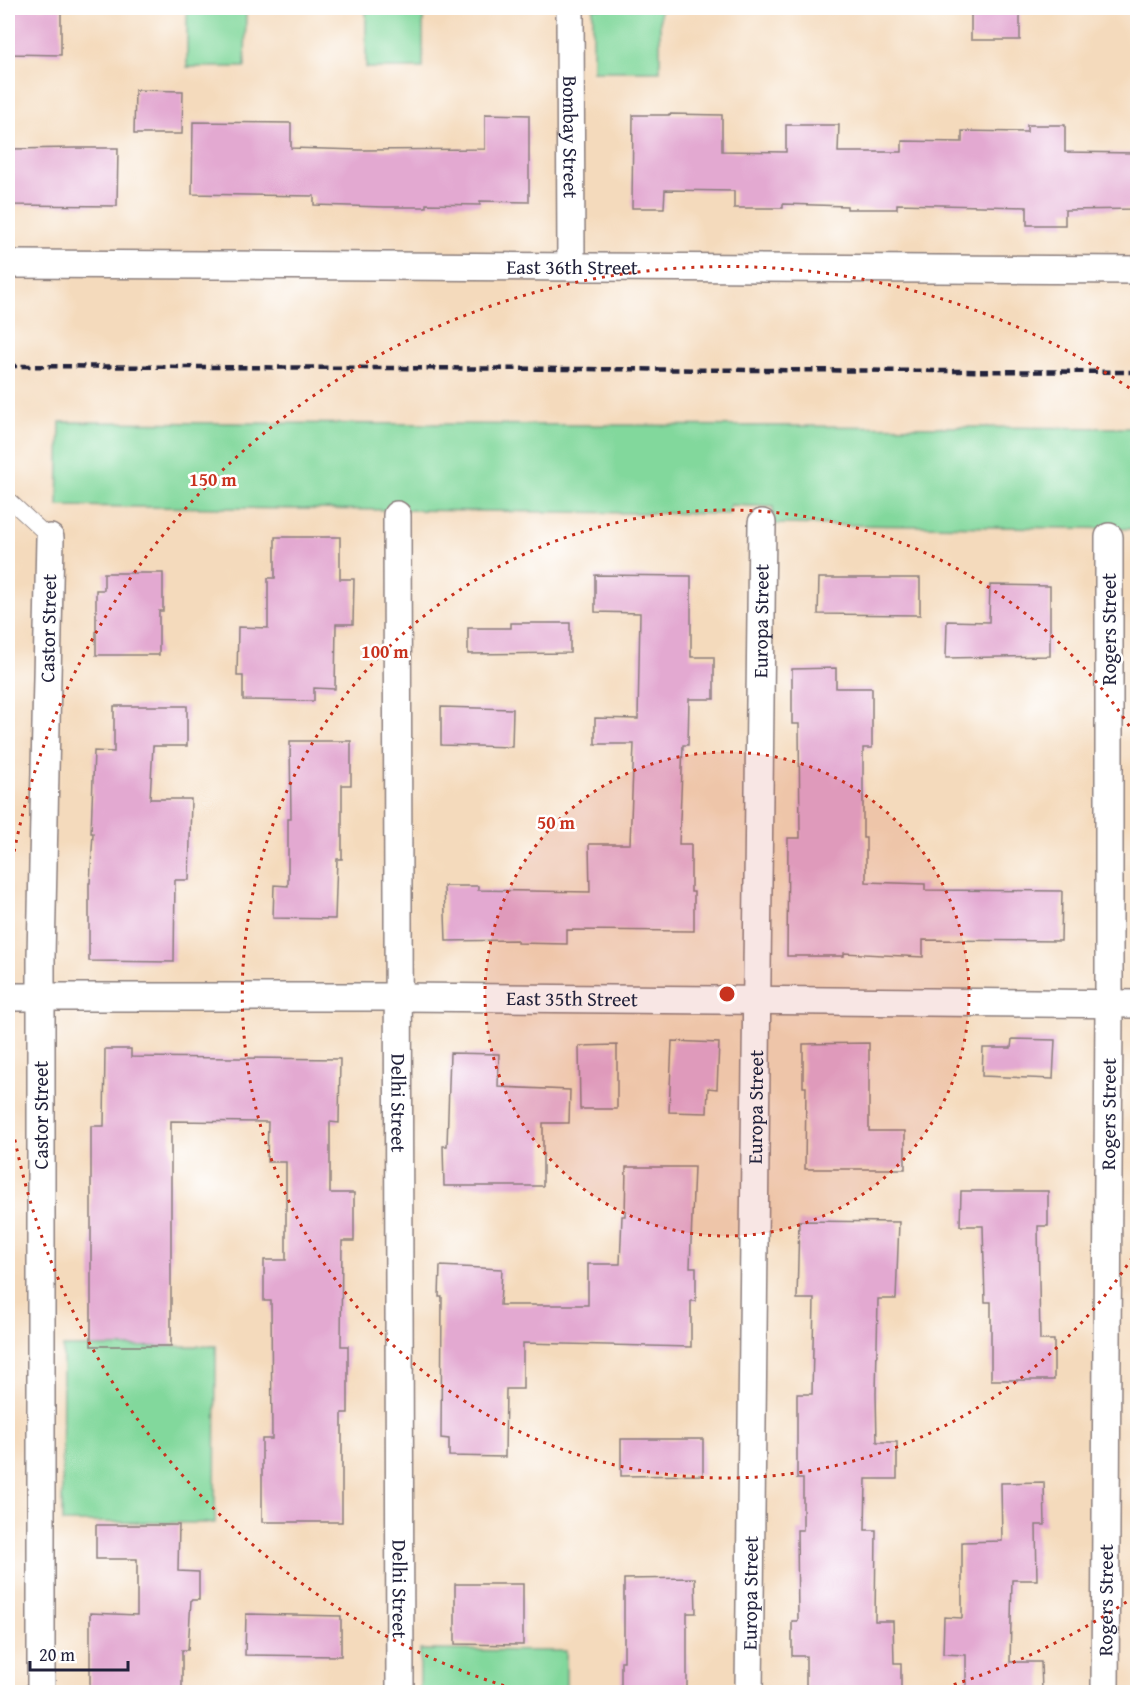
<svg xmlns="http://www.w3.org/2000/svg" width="1145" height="1700" viewBox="0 0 1145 1700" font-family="'Gentium Book Plus',serif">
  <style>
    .green { fill: #82d89c; stroke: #527d6c; stroke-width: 1.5 }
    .building { fill: #e3a9d1 }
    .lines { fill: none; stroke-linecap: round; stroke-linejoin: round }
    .lane-casing { stroke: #8b7e7c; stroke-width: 16 }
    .street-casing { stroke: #8b7e7c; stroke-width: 30 }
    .lane { stroke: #fff; stroke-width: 14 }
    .street { stroke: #fff; stroke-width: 27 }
    .rail { stroke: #22223b; stroke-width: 4.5; stroke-dasharray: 9 4.5; stroke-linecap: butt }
    .ring { fill: none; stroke: #c8321e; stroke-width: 3; stroke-dasharray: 3 6 }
    .labels { text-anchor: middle; stroke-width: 5; stroke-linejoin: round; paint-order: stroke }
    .street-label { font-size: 20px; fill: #22223b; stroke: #fff }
    .centre { fill: #c8321e; stroke: #fff; stroke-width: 3 }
    .ring-label { font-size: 18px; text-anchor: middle; font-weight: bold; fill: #c8321e; stroke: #fff; stroke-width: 5; stroke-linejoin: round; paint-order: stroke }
  </style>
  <rect width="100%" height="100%" fill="#fff"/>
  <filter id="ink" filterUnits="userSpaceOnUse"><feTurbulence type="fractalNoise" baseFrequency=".0167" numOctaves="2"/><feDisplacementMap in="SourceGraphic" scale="12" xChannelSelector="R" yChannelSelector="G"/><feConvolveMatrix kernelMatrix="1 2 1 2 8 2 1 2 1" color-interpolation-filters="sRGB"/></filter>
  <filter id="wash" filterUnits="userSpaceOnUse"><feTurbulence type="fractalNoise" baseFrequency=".008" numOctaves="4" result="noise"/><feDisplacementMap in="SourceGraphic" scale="24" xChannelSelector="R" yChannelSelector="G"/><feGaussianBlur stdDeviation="1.35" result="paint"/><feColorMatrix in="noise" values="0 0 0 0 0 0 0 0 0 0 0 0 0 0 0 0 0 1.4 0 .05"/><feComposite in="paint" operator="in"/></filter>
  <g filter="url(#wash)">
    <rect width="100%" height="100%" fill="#f4dabc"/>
    <!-- green -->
    <g class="green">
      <path d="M187 8H246L245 67H187Z"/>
      <rect x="366" y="8" width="57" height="60"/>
      <rect x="593" y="8" width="67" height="63"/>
      <path d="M60 422 1137 428V529L774 524 773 507 730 505 729 514 58 506Z"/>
      <path d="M216 1346 215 1523 62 1522 63 1347Z"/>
      <path d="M420 1650 566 1651V1692H420Z"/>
    </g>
    <g id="blocks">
      <!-- building -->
      <g class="building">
        <path d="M8 8H61V55L8 54Z"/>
        <rect x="971" y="8" width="49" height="32"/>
        <path d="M135 90 183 91 182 134H134Z"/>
        <path d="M485 114 529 115V202L480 201V205L426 204V207H385L314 205V196L192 194 193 122 291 123V148L360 150 485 149Z"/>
        <path d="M669 114 722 115V151L786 152V125H839L838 152H902V141L962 142V131L1027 132V125H1065V152L1137 153V209L1065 210V225H1027V207L897 204V209H847V206L783 204V208H734V191L665 190 664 208H632L633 115H669Z"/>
        <path d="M77 148H118L117 206 8 205V149Z"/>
        <path d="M275 537H340V579H354L353 624H336L335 689 314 688V701L243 700V676H237L238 627 268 628V578H275Z"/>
        <path d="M104 573H163V611H159V655H96V590H104Z"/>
        <path d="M595 575 691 576V657H714V699H689L688 745H683L679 844H691V892H694V931L567 930V944L517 943V940L446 941 444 886H478V890L590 892 589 844H630L634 744H595V718L638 719 640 613 595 612Z"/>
        <path d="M819 578H920V615L818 614Z"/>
        <path d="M990 585 1050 586V656L946 658 947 621 989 622Z"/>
        <path d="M511 623H570V653L468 654V628H511Z"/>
        <path d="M836 668V688H872V748H863V838H866V882L925 884V890L1062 891 1061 941 923 940V957L844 953V956H787L788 838H800L799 724H792V669Z"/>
        <path d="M114 706H187V746H153L150 799H191L189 880H175L174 962 89 961V883H90L93 833H91L94 751 114 752Z"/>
        <path d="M441 707 513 709 512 747 441 745Z"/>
        <path d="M290 741H351V785H342V859H337L335 919 273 918 274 885 288 886V819H291Z"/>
        <path d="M1012 1039 1055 1040 1053 1079 982 1076 983 1048H1011Z"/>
        <path d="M672 1041 719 1043 717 1089 708 1088 707 1113 669 1112Z"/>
        <path d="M869 1043V1131H905V1169H805L806 1087H803V1044Z"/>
        <path d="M617 1045V1109H580L579 1046Z"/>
        <path d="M105 1049H131V1057L340 1059 339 1123 330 1122V1193H354V1241H342L341 1346H348V1413H342V1522H262V1439H272L271 1301H264V1260H286V1162H267L268 1122 171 1121V1346H91V1126H104Z"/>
        <path d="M450 1053 499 1054 498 1087 570 1090 569 1123H543V1186H444L443 1146H447Z"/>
        <path d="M626 1167H694L690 1267H696V1301H691V1347L523 1343V1389H506L505 1457 449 1456V1439L441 1438 442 1297H439L440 1266 502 1269 500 1305H588V1264H620L622 1216H625Z"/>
        <path d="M961 1191H1048V1226H1038L1040 1340H1054V1380H991V1302H985L983 1226H960Z"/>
        <path d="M799 1221 899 1222 896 1299H878L876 1394 877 1442H897V1479H866L865 1530H876L875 1621H893L894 1663H901V1692H806V1656H792V1621H798L797 1530H803V1479H797V1394H812L814 1299H797Z"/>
        <path d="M621 1439H703V1475L621 1476Z"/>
        <path d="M1044 1482 1045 1525H1036L1037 1580H1012L1010 1662H1041L1042 1692H966V1655L943 1654 944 1617 962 1618V1542L1002 1541 1001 1483Z"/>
        <path d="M96 1525H179L178 1571 199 1572V1600H191L188 1650H182V1692H90V1613L137 1615V1559H96Z"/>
        <path d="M695 1578 696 1613H687V1692H621V1661H624V1579Z"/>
        <path d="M455 1584H523V1645L455 1644Z"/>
        <path d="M246 1614 341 1616V1656L245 1655Z"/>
      </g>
    </g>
  </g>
  <g filter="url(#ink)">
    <use href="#blocks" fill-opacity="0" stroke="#8b7e7c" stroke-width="1.5"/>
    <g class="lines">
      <defs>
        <path id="lane" d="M8 499 50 538"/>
        <g id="street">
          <path id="s1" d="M570 8 571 266"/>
          <path id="s2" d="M8 264 1138 270"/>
          <path id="s3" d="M397 515 400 1692"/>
          <path id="s4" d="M8 997H400L1138 1004"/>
          <path id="s5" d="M41 1692V957L50 538"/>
          <path id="s6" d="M749 1692 762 523"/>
          <path id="s7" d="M1105 1692 1109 1003V537"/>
        </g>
      </defs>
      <!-- lane casing -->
      <use href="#lane" class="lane-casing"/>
      <!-- street casing -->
      <use href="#street" class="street-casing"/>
      <!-- lane -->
      <use href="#lane" class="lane"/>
      <!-- street -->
      <use href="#street" class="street"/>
      <!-- rail -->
      <path class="rail" d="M8 366 1138 372"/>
    </g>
  </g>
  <!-- distance rings -->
  <circle cx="727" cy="994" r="242" fill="#c8321e" fill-opacity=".12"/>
  <g class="ring">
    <circle cx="727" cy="994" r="242"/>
    <path d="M1137 1250A484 484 0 1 1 1137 738"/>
    <path d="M1134 1597A727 727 0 0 1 933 1691M521 1691A727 727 0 0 1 8 1101M8 887A727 727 0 0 1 1134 391"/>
  </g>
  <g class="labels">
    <!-- street labels -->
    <g class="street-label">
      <text dy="7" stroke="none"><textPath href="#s1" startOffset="129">Bombay Street</textPath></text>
      <text dy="7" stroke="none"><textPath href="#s2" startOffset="564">East 36th Street</textPath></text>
      <text dy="7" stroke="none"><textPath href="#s6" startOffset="1071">Europa Street</textPath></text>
      <text dy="7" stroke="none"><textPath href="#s5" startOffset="1064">Castor Street</textPath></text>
      <text transform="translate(1109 629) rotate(-90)" y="7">Rogers Street</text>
      <text dy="7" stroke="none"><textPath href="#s4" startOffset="564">East 35th Street</textPath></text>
      <text dy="7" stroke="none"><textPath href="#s3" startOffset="588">Delhi Street</textPath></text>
      <text dy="7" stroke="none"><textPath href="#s6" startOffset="585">Europa Street</textPath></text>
      <text transform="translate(41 1115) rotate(-90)" y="7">Castor Street</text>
      <text dy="7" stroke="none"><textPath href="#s7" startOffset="578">Rogers Street</textPath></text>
      <text dy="7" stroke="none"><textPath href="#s3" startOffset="1074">Delhi Street</textPath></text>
      <text dy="7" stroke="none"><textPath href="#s6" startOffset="99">Europa Street</textPath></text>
      <text dy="7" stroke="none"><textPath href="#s7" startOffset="92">Rogers Street</textPath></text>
    </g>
  </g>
  <circle cx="727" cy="994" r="9" class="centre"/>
  <g class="ring-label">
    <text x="213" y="486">150 m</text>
    <text x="385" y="658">100 m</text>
    <text x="556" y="829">50 m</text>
  </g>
  <!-- margin -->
  <rect width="1145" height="1700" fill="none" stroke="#fff" stroke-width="30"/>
  <!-- scale -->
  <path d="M30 1661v9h98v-9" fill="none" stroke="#22223b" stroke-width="3"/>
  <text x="39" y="1661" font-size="18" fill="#22223b" stroke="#ffffff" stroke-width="4.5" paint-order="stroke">20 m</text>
</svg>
